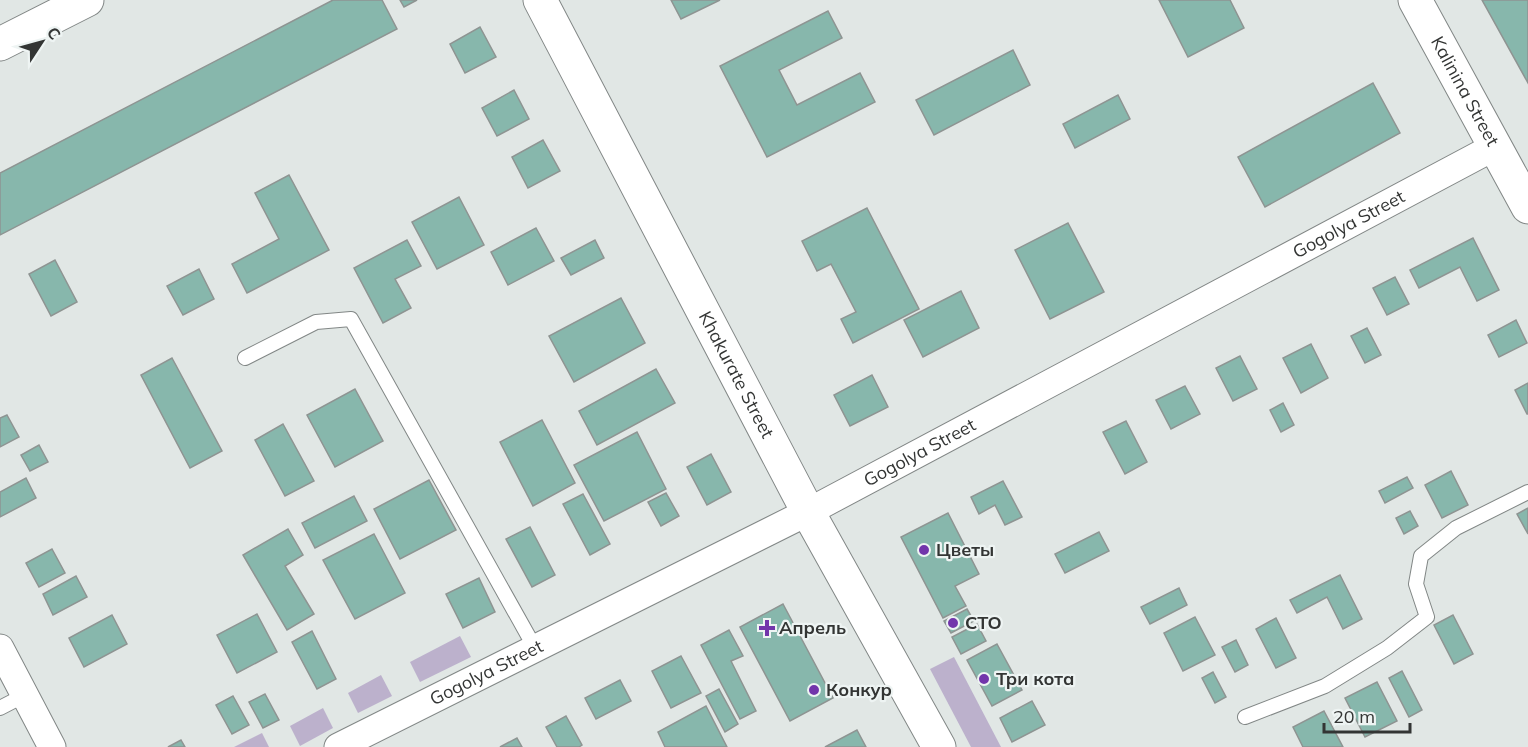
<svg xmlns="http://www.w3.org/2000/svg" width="1528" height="747" viewBox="0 0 1528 747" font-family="Mulish,sans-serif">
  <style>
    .green { fill: #bcb1cc }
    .building { fill: #87b7ac; stroke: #8e9492; stroke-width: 1.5 }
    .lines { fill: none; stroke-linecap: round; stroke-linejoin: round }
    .lane-casing { stroke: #828786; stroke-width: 16 }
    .street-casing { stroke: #828786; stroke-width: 29 }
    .secondary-casing { stroke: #828786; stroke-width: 35 }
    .primary-casing { stroke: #828786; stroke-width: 35 }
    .lane { stroke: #fff; stroke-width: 14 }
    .street { stroke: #fff; stroke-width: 27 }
    .secondary { stroke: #fff; stroke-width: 33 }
    .primary { stroke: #fff; stroke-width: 33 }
    .poi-dot { fill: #7235ab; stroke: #eef4f3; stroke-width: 2 }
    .labels { text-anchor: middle; stroke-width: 4.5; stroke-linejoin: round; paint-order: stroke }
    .street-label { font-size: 18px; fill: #333534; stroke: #eef4f3 }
    .poi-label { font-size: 18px; font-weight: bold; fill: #333534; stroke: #eef4f3; text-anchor: start }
  </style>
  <rect width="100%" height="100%" fill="#e1e7e5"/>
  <!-- green -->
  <g class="green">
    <path d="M460 636 471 657 420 682 410 662Z"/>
    <path d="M954 657 1001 747H971L930 669Z"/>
    <path d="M381 675 392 696 358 713 348 693Z"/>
    <path d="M323 708 333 728 300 746 290 726Z"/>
    <path d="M262 733 269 747H234Z"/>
  </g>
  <!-- building -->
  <g class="building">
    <path d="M333 0H382L397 29 0 235V173Z"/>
    <path d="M400 0H417L404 7Z"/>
    <path d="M671 0H720L681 19Z"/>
    <path d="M1159 0H1230L1244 28 1188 57Z"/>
    <path d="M1482 0H1528V83Z"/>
    <path d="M828 11 842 38 779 70 797 105 860 73 875 102 767 157 720 66Z"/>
    <path d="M480 27 496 57 465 73 450 44Z"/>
    <path d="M1013 50 1030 85 934 135 916 100Z"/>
    <path d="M1373 83 1400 133 1265 207 1238 157Z"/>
    <path d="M514 90 529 119 497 136 482 108Z"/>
    <path d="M1118 95 1130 119 1075 148 1063 124Z"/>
    <path d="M543 140 560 171 528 188 512 157Z"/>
    <path d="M289 175 329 250 247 293 232 264 279 239 255 193Z"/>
    <path d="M459 197 484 245 437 269 412 222Z"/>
    <path d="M867 208 919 309 853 343 841 319 856 312 831 264 817 271 802 241Z"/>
    <path d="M1068 223 1104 292 1050 319 1015 250Z"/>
    <path d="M536 228 554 261 508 285 491 252Z"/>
    <path d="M1473 238 1499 290 1477 301 1460 267 1419 288 1410 270Z"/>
    <path d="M407 240 421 266 395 279 411 308 383 323 354 268Z"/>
    <path d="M595 240 604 258 571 275 561 258Z"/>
    <path d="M55 260 77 302 51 316 29 274Z"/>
    <path d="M199 269 214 299 183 315 167 286Z"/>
    <path d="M1395 277 1409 304 1387 315 1373 288Z"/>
    <path d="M961 291 979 328 923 357 904 320Z"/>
    <path d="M621 298 645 343 574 382 549 336Z"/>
    <path d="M1516 320 1527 343 1499 357 1488 335Z"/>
    <path d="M1367 328 1381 355 1365 363 1351 336Z"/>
    <path d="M1311 344 1328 378 1301 393 1283 358Z"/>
    <path d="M1240 356 1257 389 1233 401 1216 368Z"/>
    <path d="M172 358 222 451 190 468 141 375Z"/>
    <path d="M656 369 675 403 597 445 579 411Z"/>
    <path d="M872 375 888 407 850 426 834 395Z"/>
    <path d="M1528 383V414H1527L1515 390Z"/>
    <path d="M1185 386 1200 414 1171 429 1156 400Z"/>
    <path d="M355 389 383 441 335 467 307 415Z"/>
    <path d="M1283 403 1294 425 1281 432 1270 410Z"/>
    <path d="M7 415 19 437 0 447V418Z"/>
    <path d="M542 420 575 483 533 506 500 442Z"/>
    <path d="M1126 421 1147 462 1125 474 1103 432Z"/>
    <path d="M283 424 314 481 285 496 255 440Z"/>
    <path d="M637 432 666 489 604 521 574 465Z"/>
    <path d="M39 445 48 462 30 471 21 455Z"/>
    <path d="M711 454 731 492 707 505 687 467Z"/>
    <path d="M1451 471 1468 505 1442 518 1425 485Z"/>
    <path d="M1407 477 1413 488 1385 503 1379 491Z"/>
    <path d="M26 478 36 498 0 517V492Z"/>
    <path d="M429 480 456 530 400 559 374 509Z"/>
    <path d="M1003 481 1022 517 1005 525 995 505 979 514 971 497Z"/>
    <path d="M666 493 679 516 661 526 648 502Z"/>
    <path d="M583 494 610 544 590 555 563 504Z"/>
    <path d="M354 496 367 521 315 548 302 523Z"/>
    <path d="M1528 508V534L1517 514Z"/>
    <path d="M1410 511 1418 526 1404 534 1396 518Z"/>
    <path d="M948 513 979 574 955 586 966 606 943 618 901 537Z"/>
    <path d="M530 527 555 575 532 587 506 539Z"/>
    <path d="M288 529 303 555 285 566 314 614 287 630 243 555Z"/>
    <path d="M1099 532 1109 551 1065 573 1055 554Z"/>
    <path d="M374 534 405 593 355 619 323 560Z"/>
    <path d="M52 549 65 573 39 587 26 563Z"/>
    <path d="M1340 575 1362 619 1343 629 1327 597 1297 613 1290 600Z"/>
    <path d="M76 576 87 597 53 615 43 594Z"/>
    <path d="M479 578 495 612 463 628 446 594Z"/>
    <path d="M1179 588 1187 605 1150 624 1141 607Z"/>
    <path d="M783 604 833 698 790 721 740 627Z"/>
    <path d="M967 609 974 621 951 633 944 621Z"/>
    <path d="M257 614 277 652 237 673 217 635Z"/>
    <path d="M112 615 127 644 84 667 69 638Z"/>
    <path d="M1453 615 1473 654 1454 664 1434 625Z"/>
    <path d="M1195 617 1215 655 1183 671 1164 633Z"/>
    <path d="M1276 618 1296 658 1276 668 1256 629Z"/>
    <path d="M977 624 986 641 961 654 952 637Z"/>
    <path d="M729 630 743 656 731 661 756 711 740 719 701 645Z"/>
    <path d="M312 631 336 679 317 689 292 642Z"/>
    <path d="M1236 640 1248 665 1235 672 1222 647Z"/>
    <path d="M997 644 1022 690 992 706 967 660Z"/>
    <path d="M681 656 701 693 671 708 652 671Z"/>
    <path d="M1402 671 1422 710 1409 717 1389 678Z"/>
    <path d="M1213 672 1226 697 1215 703 1202 678Z"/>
    <path d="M620 680 631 701 596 719 585 698Z"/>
    <path d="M1377 682 1397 721 1365 737 1345 698Z"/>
    <path d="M719 689 738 724 725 732 706 696Z"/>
    <path d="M265 694 279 720 263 728 249 702Z"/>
    <path d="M233 696 249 725 232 734 216 705Z"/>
    <path d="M1032 701 1045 725 1012 742 1000 718Z"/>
    <path d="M706 706 727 747H665L658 732Z"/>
    <path d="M1324 711 1343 747H1303L1293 727Z"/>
    <path d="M566 716 582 745 579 747H557L546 727Z"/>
    <path d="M857 730 866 747H825Z"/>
    <path d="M517 738 522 747H500Z"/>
    <path d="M181 740 185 747H168Z"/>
  </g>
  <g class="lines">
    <defs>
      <g id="lane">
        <path d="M245 358 316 322 351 319 535 648"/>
        <path d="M0 708 25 695"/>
        <path d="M1245 717 1325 686 1387 648 1427 617 1416 584 1421 556 1456 528 1528 492"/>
      </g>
      <g id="street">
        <path d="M0 648 52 747"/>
        <path id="s1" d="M338 747 808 512 1496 146"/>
      </g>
      <g id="secondary">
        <path id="s2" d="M1415 0 1528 207"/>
        <path d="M0 44 87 0"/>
      </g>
      <g id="primary">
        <path id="s3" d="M540 0 808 512 939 747"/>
      </g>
    </defs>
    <!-- lane casing -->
    <use href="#lane" class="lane-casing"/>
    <!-- street casing -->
    <use href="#street" class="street-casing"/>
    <!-- secondary casing -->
    <use href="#secondary" class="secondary-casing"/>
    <!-- primary casing -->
    <use href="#primary" class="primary-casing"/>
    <!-- lane -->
    <use href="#lane" class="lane"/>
    <!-- street -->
    <use href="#street" class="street"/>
    <!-- secondary -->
    <use href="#secondary" class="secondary"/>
    <!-- primary -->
    <use href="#primary" class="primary"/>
  </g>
  <!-- markers -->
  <g class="poi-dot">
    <circle cx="924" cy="550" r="6"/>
    <circle cx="953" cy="623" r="6"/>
    <path d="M764 619h6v6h6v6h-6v6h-6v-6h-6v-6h6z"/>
    <circle cx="984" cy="679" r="6"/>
    <circle cx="814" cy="690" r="6"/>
  </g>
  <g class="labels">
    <!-- street labels -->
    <g class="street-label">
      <text dy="6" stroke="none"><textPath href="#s2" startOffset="104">Kalinina Street</textPath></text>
      <text dy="6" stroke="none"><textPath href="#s1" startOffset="1138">Gogolya Street</textPath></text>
      <text dy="6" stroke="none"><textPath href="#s3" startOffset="423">Khakurate Street</textPath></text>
      <text dy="6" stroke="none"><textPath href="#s1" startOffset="652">Gogolya Street</textPath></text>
      <text dy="6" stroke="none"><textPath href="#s1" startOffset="166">Gogolya Street</textPath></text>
    </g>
    <!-- poi labels -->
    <g class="poi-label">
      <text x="936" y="556">Цветы</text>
      <text x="965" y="629">СТО</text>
      <text x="779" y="634">Апрель</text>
      <text x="996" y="685">Три кота</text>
      <text x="826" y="696">Конкур</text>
    </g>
  </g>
  <!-- north arrow -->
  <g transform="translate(42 42) rotate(54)" stroke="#eef4f3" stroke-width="4.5" paint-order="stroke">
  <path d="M0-4.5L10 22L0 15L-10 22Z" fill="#333534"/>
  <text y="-9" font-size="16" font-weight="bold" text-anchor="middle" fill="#333534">С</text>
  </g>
  <!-- scale -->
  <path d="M1324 723v9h86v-9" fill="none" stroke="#333534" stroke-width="3"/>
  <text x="1333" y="723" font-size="18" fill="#333534" stroke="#eef4f3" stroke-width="4.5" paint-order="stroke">20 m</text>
</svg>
